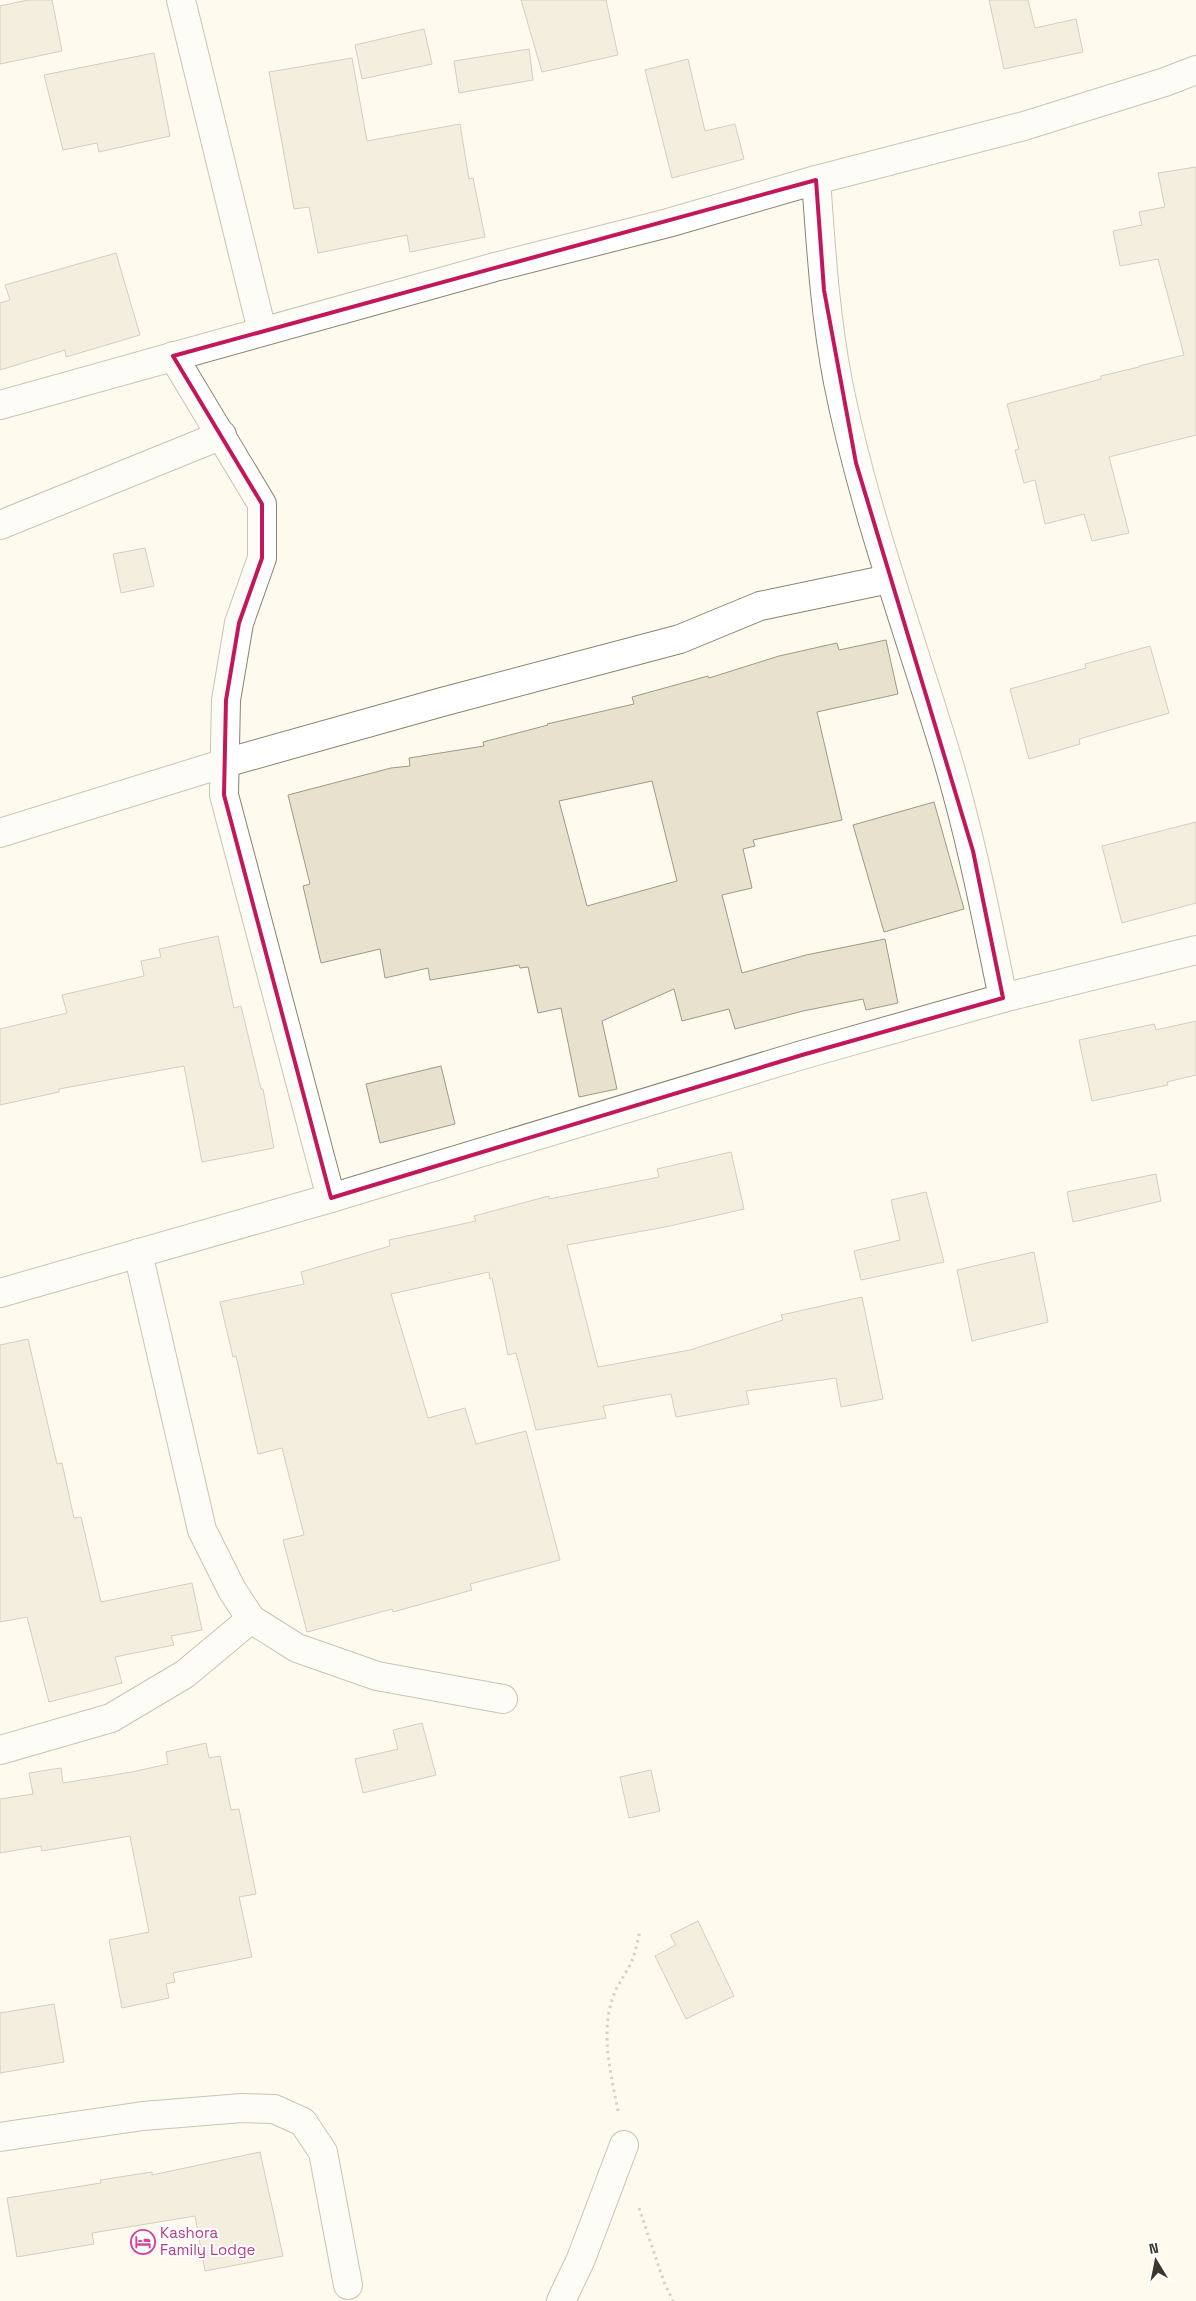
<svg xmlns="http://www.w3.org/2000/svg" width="1196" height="2301" viewBox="0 0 1196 2301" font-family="'Space Grotesk',sans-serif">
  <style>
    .building { fill: #e8e1cd; stroke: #a09986; fill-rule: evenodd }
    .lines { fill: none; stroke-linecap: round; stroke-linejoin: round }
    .minor-casing { stroke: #8a8371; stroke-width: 30 }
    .path { stroke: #a7a399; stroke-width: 3; stroke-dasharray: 2.5 4; stroke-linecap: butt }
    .minor { stroke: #fff; stroke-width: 28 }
    .marked { fill: none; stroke: #c2185b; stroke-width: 4; stroke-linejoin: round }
    .labels { text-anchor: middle; stroke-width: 4; stroke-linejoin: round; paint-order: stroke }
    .hotel-label { font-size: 15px; fill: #b23c85; stroke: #fff; text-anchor: start }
  </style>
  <rect width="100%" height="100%" fill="#fefaee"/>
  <!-- building -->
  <g class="building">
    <path d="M28 0H52L62 51 0 64V6Z"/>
    <path d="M521 0H606L618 55 542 72Z"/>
    <path d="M989 0H1028L1035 28 1076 19 1083 52 1004 69Z"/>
    <path d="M424 29 432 64 362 79 355 45Z"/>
    <path d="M529 49 533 80 459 93 454 61Z"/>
    <path d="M154 53 170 136 99 152 97 143 63 150 44 75Z"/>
    <path d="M352 58 367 141 460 124 469 179 473 178 485 237 410 252 407 235 318 253 309 207 294 209 269 72Z"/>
    <path d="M688 59 705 131 735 124 744 159 672 178 645 70Z"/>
    <path d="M1196 167V435L1109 457 1129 533 1092 541 1084 514 1045 524 1035 480 1024 483 1015 450 1019 449 1007 404 1101 379V376L1139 367V366L1184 355 1158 259 1120 266 1113 231 1142 225 1139 212 1165 207 1158 173Z"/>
    <path d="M116 253 140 335 66 357 65 350 0 370V303L10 300 5 285Z"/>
    <path d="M145 548 154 586 121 593 113 554Z"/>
    <path d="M886 640 898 694 817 712 842 820 753 840 755 846 743 849 752 888 722 895 742 973 806 955 885 939 898 1003 866 1010 863 999 803 1011 735 1029 729 1009 682 1021 674 989 602 1021 617 1089 579 1097 561 1008 538 1013 528 967 520 968 519 965 430 980 428 968 385 978 380 949 321 963 303 886 310 884 288 795 391 768 410 766 409 758 484 746 483 742 548 725 547 724 634 704 632 697 708 676 709 678 779 656 837 643 839 650ZM652 781 677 881 587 906 559 801Z"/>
    <path d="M1150 646 1169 713 1079 739 1080 744 1029 759 1010 689 1086 668 1085 664Z"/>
    <path d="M934 802 964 909 884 932 853 825Z"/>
    <path d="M1196 822V903L1122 923 1102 846Z"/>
    <path d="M218 936 234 1008 241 1006 261 1089H263L274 1148 202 1162 184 1066 59 1089V1092L0 1105V1029L67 1013 62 995 144 976 141 961 161 957 159 949Z"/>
    <path d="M1196 1021V1075L1167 1082 1168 1085 1092 1101 1079 1040 1154 1024 1156 1030Z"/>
    <path d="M441 1066 455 1124 380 1143 366 1084Z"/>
    <path d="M731 1152 744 1209 670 1226 567 1245 598 1367 690 1350 783 1320 781 1315 862 1297 883 1399 841 1407 836 1378 746 1391 749 1404 676 1417 671 1394 603 1406 606 1418 536 1430 516 1353 508 1355 492 1278 490 1279 489 1272 391 1294 428 1418 465 1408 476 1444 526 1431 560 1560 470 1584 472 1590 393 1612 392 1609 307 1632 283 1540 304 1535 282 1448 258 1454 236 1356 233 1357 220 1302 304 1284 301 1272 390 1246 389 1240 476 1221 474 1216 549 1196V1199L659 1177 657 1169Z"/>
    <path d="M1156 1174 1161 1201 1073 1222 1067 1192Z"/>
    <path d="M926 1192 944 1262 861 1280 854 1251 900 1240 891 1200Z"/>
    <path d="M1034 1252 1048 1322 972 1341 957 1270Z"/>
    <path d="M28 1339 57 1464 62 1463 74 1518 81 1517 101 1602 192 1583 202 1630 171 1636 174 1645 115 1657 122 1683 49 1702 27 1617 0 1622V1345Z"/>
    <path d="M422 1723 436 1775 363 1793 355 1759 398 1749 393 1730Z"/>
    <path d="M206 1743 209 1758 220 1756 231 1810 239 1809 256 1894 239 1897 252 1957 173 1973 175 1982 166 1984 169 1998 122 2008 109 1940 149 1932 130 1836 42 1851 41 1846 0 1853V1799L33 1794 29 1773 61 1768 63 1783 132 1772 168 1764 166 1752Z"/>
    <path d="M651 1770 660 1811 629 1818 620 1777Z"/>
    <path d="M698 1921 734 1996 686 2019 655 1956 676 1945 670 1935Z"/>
    <path d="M54 2004 64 2062 0 2073V2013Z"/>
    <path d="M260 2152 283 2256 205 2271 195 2216 92 2233 94 2244 17 2257 7 2198 101 2183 100 2180 152 2172V2175Z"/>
  </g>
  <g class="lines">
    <defs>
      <g id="minor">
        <path d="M181 0 262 331"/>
        <path d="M816 180C821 248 825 315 838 382 863 508 908 629 945 751 970 833 986 915 1003 998"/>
        <path d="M173 356 262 504V558L239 623 226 700 224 795 331 1198"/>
        <path d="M0 405 495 267 668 223 816 180 1024 126 1165 82 1196 70"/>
        <path d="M0 525 222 435"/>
        <path d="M0 833 225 763 442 702 680 639 760 606 889 579"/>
        <path d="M138 1253 202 1530 232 1590 251 1619 297 1648 377 1676 503 1699"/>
        <path d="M0 1293 331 1198 802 1055 1003 998 1196 950"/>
        <path d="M0 1750 111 1718 185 1674 251 1619"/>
        <path d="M0 2137 143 2116 242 2108 274 2109 303 2122 323 2152 348 2285"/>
        <path d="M561 2301 581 2259 624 2145"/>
      </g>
    </defs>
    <!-- minor casing -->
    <use href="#minor" class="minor-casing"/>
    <!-- path -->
    <g class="path">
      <path d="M618 2111C611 2074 600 2034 613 1997 617 1985 625 1975 631 1963 635 1953 638 1941 640 1930"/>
      <path d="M639 2208 664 2282 673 2301"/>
    </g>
    <!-- minor -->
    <use href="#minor" class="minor"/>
  </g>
  <!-- marked area -->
  <path d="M0 0H1196V2301H0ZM816 180 824 290 856 463 973 851 1003 998 802 1055 331 1198 224 795 226 700 239 623 262 558V504L173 356Z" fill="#fefaee" fill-opacity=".55" fill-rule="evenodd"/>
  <path class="marked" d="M816 180 824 290 856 463 973 851 1003 998 802 1055 331 1198 224 795 226 700 239 623 262 558V504L173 356Z"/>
  <!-- icons -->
  <defs>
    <symbol id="hotel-ring" viewBox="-11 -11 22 22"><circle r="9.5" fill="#fff" stroke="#d1479c" stroke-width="1.5"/><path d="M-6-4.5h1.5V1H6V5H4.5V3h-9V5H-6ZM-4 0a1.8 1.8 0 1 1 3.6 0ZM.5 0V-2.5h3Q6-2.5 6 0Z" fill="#d1479c"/></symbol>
  </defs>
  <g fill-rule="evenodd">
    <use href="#hotel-ring" x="129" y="2228" width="28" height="28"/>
  </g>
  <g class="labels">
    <!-- hotel labels -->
    <g class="hotel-label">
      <text x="160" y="2238">Kashora<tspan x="160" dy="17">Family Lodge</tspan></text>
    </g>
  </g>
  <!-- north arrow -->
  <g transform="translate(1156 2261) rotate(350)" stroke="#ffffff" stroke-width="4" paint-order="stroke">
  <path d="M0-4L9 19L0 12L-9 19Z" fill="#3b3830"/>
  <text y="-8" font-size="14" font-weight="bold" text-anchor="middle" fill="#3b3830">N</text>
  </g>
</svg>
